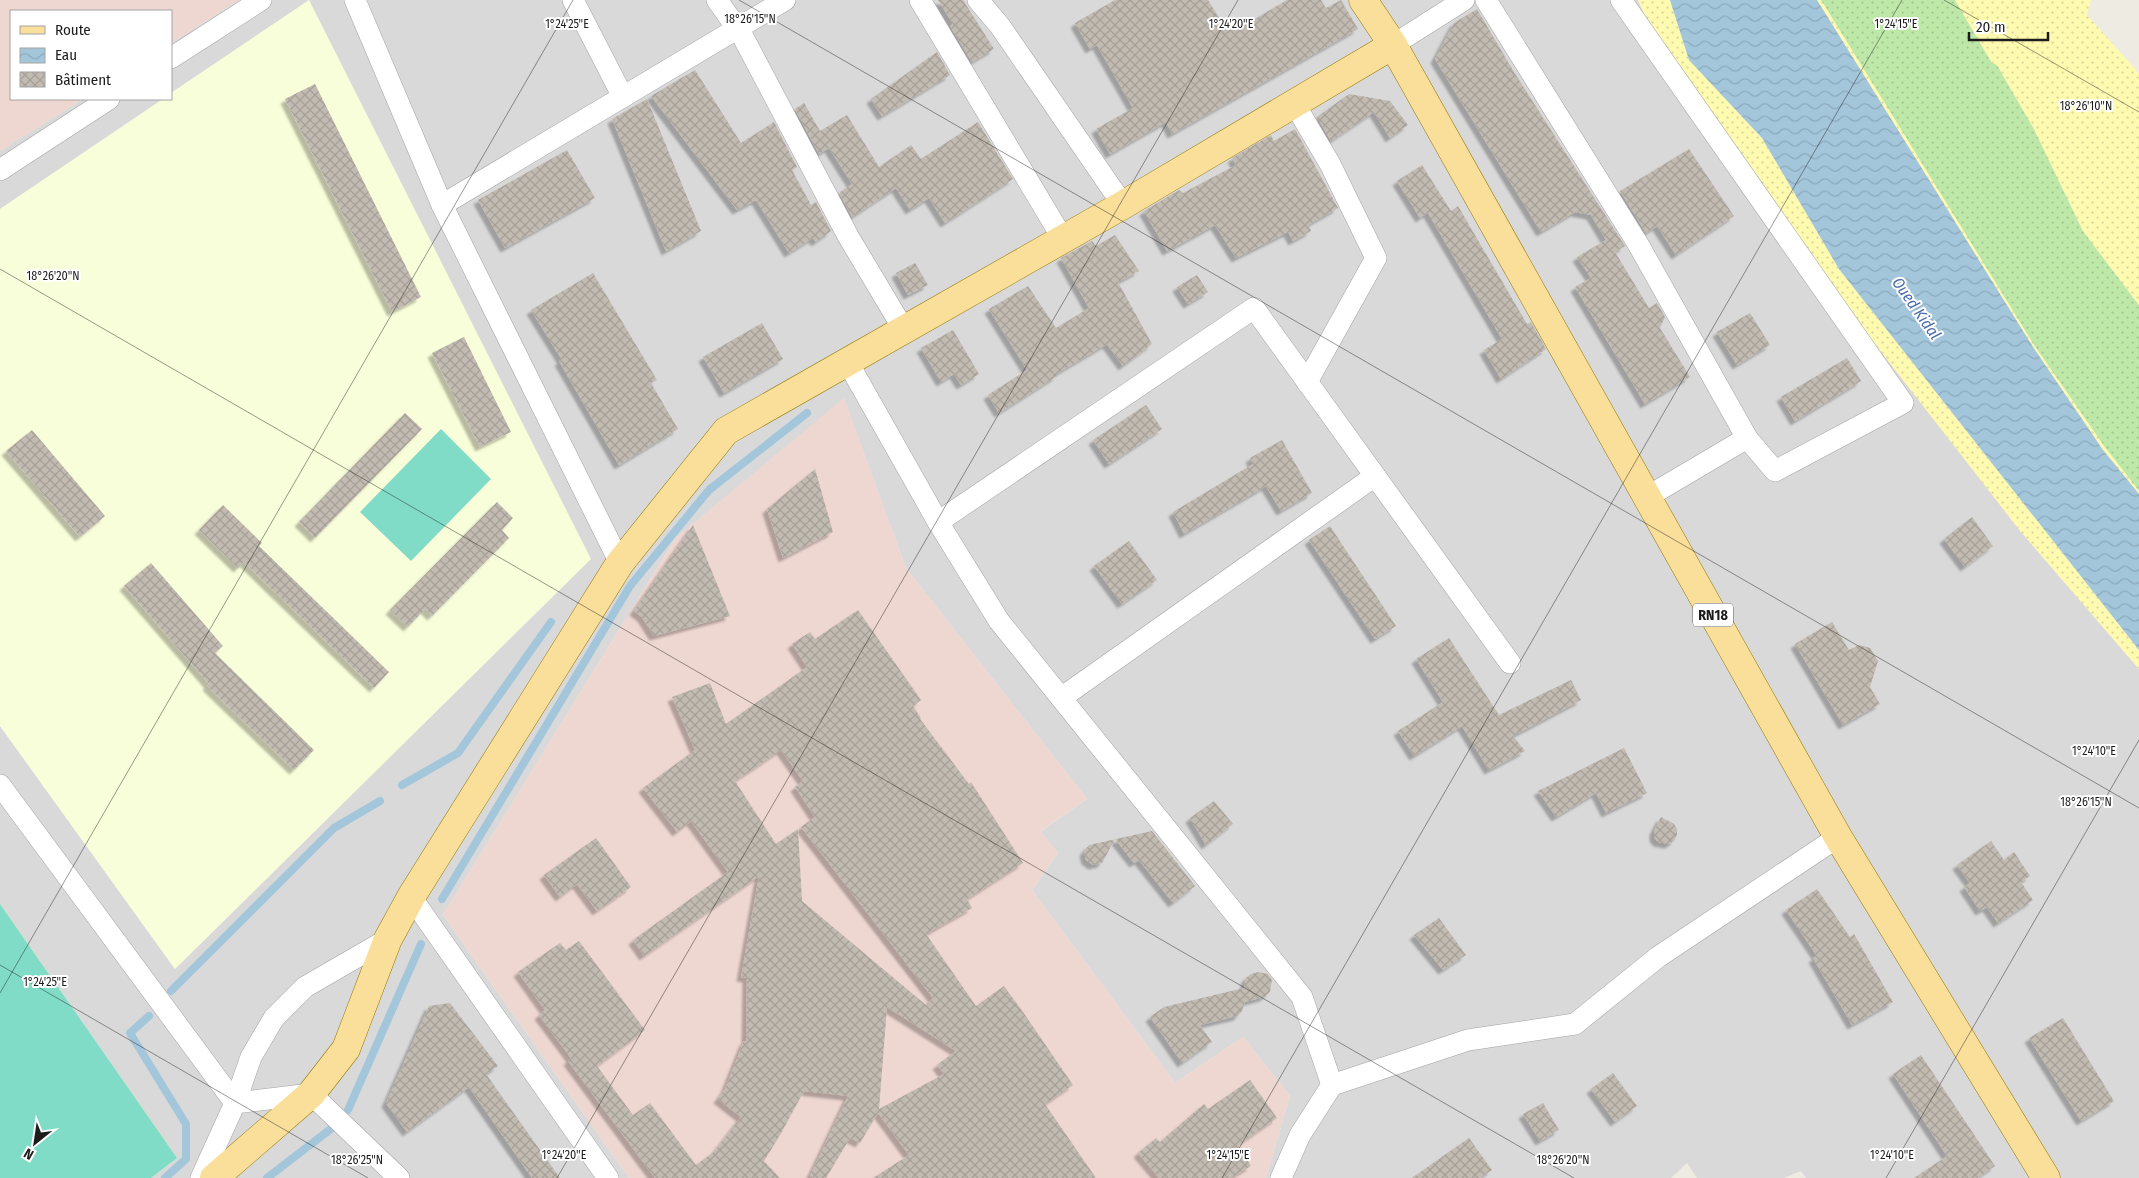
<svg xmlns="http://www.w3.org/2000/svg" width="2139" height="1178" viewBox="0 0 2139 1178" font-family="'Fira Sans Condensed',sans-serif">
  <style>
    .residential { fill: #dad9d9 }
    .commercial { fill: #efd7d1 }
    .education { fill: #f9feda }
    .grass { fill: url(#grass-dots) }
    .sand { fill: url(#sand-dots) }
    .pitch { fill: #80dcc7 }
    .water { fill: url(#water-waves) }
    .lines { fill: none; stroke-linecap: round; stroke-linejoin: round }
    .stream { stroke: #a3c6db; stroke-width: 8 }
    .building { fill: url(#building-cross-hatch); fill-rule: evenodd; filter: url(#shadow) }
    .minor-casing { stroke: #a3a3a3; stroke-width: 22 }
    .primary-casing { stroke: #937902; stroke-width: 29 }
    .minor { stroke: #fff; stroke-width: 21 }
    .primary { stroke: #fadf9b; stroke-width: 28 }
    .ticks { fill: none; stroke: #1c1c1c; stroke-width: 1; stroke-opacity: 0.45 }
    .labels { text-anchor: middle; stroke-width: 4; stroke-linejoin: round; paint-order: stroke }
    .shield { fill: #fff; stroke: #606060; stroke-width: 1 }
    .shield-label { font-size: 14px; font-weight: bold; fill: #1c1c1c }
    .water-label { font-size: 16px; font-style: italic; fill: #4b6caa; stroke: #fff }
    .ticks-label { font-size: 12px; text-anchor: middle; fill: #1c1c1c; stroke: #fff; stroke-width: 4; stroke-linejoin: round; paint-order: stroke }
  </style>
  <defs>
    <pattern id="grass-dots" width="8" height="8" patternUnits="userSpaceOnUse" patternTransform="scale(1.25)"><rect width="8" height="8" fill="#bee8a8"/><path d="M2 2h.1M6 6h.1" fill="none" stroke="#a3c690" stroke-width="1.8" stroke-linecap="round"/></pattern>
    <pattern id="sand-dots" width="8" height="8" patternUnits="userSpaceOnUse" patternTransform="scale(1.25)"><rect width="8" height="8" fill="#fefab0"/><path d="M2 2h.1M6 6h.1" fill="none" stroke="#d9d697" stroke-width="1.8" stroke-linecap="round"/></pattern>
    <pattern id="water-waves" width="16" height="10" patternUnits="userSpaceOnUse" patternTransform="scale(1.25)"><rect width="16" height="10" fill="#a3c6db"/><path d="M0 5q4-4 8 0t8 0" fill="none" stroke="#8caabb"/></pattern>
    <pattern id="building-cross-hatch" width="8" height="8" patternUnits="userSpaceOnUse" patternTransform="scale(1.25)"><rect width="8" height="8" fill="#c2bbb2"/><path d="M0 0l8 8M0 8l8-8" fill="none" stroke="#a6a098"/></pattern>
    <filter id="shadow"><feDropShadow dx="-4.5" dy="4.5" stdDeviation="1" flood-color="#0004"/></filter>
  </defs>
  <rect width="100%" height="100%" fill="#eeece2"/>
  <!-- residential -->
  <g class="residential">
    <path d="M239 0H1638L1675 82 2021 532 2139 669V1178H1806L1801 1171 1784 1178H1697L1687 1163 1671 1178H1266L1290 1096 1243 1037 1175 1083 1032 890 1058 853 1040 832 1087 799 906 568 844 399 675 539 443 915 629 1178H151L177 1158 0 904V726L175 969 309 1 171 93V43Z"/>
    <path d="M83 99H163L0 209V151Z"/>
  </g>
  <!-- commercial -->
  <g class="commercial">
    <path d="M0 0H239L171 43V11H11V99H83L0 151Z"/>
    <path d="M844 398 906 568 1087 799 1041 831 1058 853 1032 890 1175 1083 1243 1037 1290 1096 1266 1178H629L443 915 675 539Z"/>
  </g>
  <!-- education -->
  <path class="education" d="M309 0 591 559 175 969 0 726V209L163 99H171V93Z"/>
  <!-- grass -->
  <path class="grass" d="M1821 0H1955L1992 63 1997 65 2034 129 2083 231 2139 305V491L2104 446 2034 345Z"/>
  <!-- sand -->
  <g class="sand">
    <path d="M1638 0H1670L1689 60 1762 138 1839 269 2139 650V669L2021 532 1850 312 1675 82Z"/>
    <path d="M1817 0H1821L2034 345 2104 446 2139 491V494L2103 450 2033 347Z"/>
    <path d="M1955 0H2091L2087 15 2139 73V305L2083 231 2034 129 1997 65 1992 63Z"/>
  </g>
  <!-- pitch -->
  <g class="pitch">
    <path d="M441 429 491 479 411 561 360 512Z"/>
    <path d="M0 904 177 1158 151 1178H0Z"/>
  </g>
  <!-- water -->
  <path class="water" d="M1670 0H1817L2033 347 2103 450 2139 494V650L1839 269 1762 138 1689 60Z"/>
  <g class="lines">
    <!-- stream -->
    <g class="stream">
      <path d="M402 785 458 753 551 622"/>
      <path d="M442 899 630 586 709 490 807 413"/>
      <path d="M171 991 334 828 380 801"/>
      <path d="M149 1016 130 1033 186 1124V1159L165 1178"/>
      <path d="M348 1110 421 944"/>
      <path d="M267 1178 332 1128"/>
    </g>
  </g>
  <!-- building -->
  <g class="building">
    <path d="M938 0H963L994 49 972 62 950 26 953 24Z"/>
    <path d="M1115 0H1208L1223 24 1232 19 1238 29 1287 0H1321L1326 8 1341 0 1358 29 1172 134 1166 122 1110 154 1096 129 1133 108 1097 45 1090 49 1075 23Z"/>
    <path d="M1477 9 1514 72 1625 246 1615 252 1649 308 1657 303 1665 317 1660 328 1690 377 1645 404 1575 287 1591 278 1577 257 1606 240 1591 215 1575 212 1541 232 1435 59 1454 23Z"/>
    <path d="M937 52 950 75 882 116 871 99Z"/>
    <path d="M695 70 741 143 774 122 797 167 792 170 811 205 816 202 831 231 816 242 813 238 789 253 756 200 737 210 651 96Z"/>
    <path d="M315 84 421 297 392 312 285 99Z"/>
    <path d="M1349 94 1390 101 1408 125 1390 138 1374 112 1331 141 1317 117Z"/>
    <path d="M647 99 701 231 666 251 612 119Z"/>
    <path d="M804 103 820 131 847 115 879 167 911 145 921 159 978 122 1013 179 945 223 929 198 910 210 896 188 852 217 839 193 852 184 829 148 819 154 795 109Z"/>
    <path d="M1295 129 1338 208 1308 225 1311 231 1293 241 1288 232 1236 258 1215 225 1167 251 1144 211 1179 190 1183 193 1236 165 1232 158 1271 135 1274 141Z"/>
    <path d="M1689 149 1734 216 1676 255 1657 226 1646 233 1620 191Z"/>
    <path d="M567 150 595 198 505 248 478 200Z"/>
    <path d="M1422 165 1451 211 1458 206 1527 324 1531 322 1546 349 1501 379 1484 350 1502 339 1428 213 1420 218 1397 181Z"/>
    <path d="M1115 235 1139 271 1118 282 1152 344 1123 366 1107 344 1056 374 1057 376 999 413 988 395 1027 370 989 309 1028 286 1056 328 1089 308 1061 258 1092 241 1096 246Z"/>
    <path d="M915 263 928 285 908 295 896 273Z"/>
    <path d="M593 273 657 380 651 383 678 429 619 465 559 361 562 360 531 310Z"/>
    <path d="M1197 275 1208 292 1188 304 1177 287Z"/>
    <path d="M1750 313 1770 345 1737 365 1717 332Z"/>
    <path d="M762 323 783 359 724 393 703 357Z"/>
    <path d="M953 330 979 374 961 385 954 374 941 382 921 348Z"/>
    <path d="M464 337 511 432 480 447 432 353Z"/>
    <path d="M1847 358 1861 381 1795 421 1781 397Z"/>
    <path d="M1146 405 1162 429 1109 464 1093 440Z"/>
    <path d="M405 413 422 429 315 538 299 522Z"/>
    <path d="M32 430 105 516 80 537 6 451Z"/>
    <path d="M1282 440 1312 493 1281 511 1266 486 1184 534 1173 512 1253 464 1250 458Z"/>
    <path d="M815 469 833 532 783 558 767 509Z"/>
    <path d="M497 502 513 518 502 530 509 538 432 616 425 609 408 627 390 610Z"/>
    <path d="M223 505 262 543 259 546 389 672 374 688 244 562 238 568 199 530Z"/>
    <path d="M1972 517 1993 546 1965 567 1944 539Z"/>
    <path d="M693 525 730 616 654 636 642 617 634 611Z"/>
    <path d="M1330 526 1396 626 1375 639 1309 540Z"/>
    <path d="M1129 541 1157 580 1122 604 1094 566Z"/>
    <path d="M151 563 223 646 215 653 314 750 294 770 207 686 209 684 124 586Z"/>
    <path d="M858 610 921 700 913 706 921 718 920 719 969 784 971 782 1023 863 967 899 972 908 926 934 976 1006 1004 986 1023 1012 1073 1085 1045 1104 1096 1178H873L909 1155 878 1113 860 1143 850 1138 826 1178H814L810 1176 848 1096 804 1091 780 1135 764 1161 780 1178H655L568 1061 571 1058 539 1015 545 1010 518 972 560 943 566 950 579 941 645 1030 597 1066 633 1115 650 1103 696 1165 715 1151 741 1117 718 1099 725 1089 744 1041H746L747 978 741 977 759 876 644 956 633 940 728 872 691 821 677 832 643 788 695 750 672 697 710 683 726 724 807 667 792 644 810 632 815 639ZM781 750 803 781 795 787 815 817 801 827 933 998 926 1005 802 901 798 829 776 844 735 781ZM887 1007 956 1051 937 1065 944 1074 879 1109Z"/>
    <path d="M1832 622 1849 650 1859 645 1870 648 1878 661 1870 687 1880 704 1843 725 1795 644Z"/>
    <path d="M1449 638 1499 715 1571 680 1581 700 1513 736 1525 751 1489 770 1462 726 1414 756 1398 731 1443 702 1416 659Z"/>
    <path d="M1624 748 1647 793 1606 813 1596 793 1556 817 1538 791Z"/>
    <path d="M1214 801 1233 824 1206 845 1190 818Z"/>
    <path d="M1661 817 1674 824 1677 829V835L1674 841 1669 844 1658 842 1654 837V831Z"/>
    <path d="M1152 831 1195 886 1173 903 1139 860 1134 863 1115 839 1102 863 1093 865 1086 860 1084 852 1089 845Z"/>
    <path d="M596 838 631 887 597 911 577 884 560 897 544 875Z"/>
    <path d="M1991 841 2004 860 2014 852 2030 876 2021 882 2033 900 1998 923 1987 907 1980 911 1964 887 1970 883 1957 865Z"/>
    <path d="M1817 889 1850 937 1854 934 1893 1002 1852 1025 1813 958 1817 956 1786 910Z"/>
    <path d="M1439 918 1466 955 1443 970 1414 935Z"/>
    <path d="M1258 972 1268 974 1272 980 1270 992 1264 997 1245 1002 1242 1011 1238 1016 1200 1025 1212 1042 1182 1063 1150 1017 1164 1007 1244 988 1246 978 1251 974Z"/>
    <path d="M450 1003 498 1066 486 1074 560 1178H532L469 1087 407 1132 386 1103 429 1006Z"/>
    <path d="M2063 1018 2114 1101 2081 1121 2029 1038Z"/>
    <path d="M1921 1055 1995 1166 1977 1178H1914L1947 1156 1893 1074Z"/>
    <path d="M1613 1073 1637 1106 1615 1122 1591 1089Z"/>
    <path d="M1250 1080 1277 1118 1238 1145 1251 1166 1231 1178H1159L1138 1153 1156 1138 1160 1142 1204 1104 1208 1109Z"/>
    <path d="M1543 1103 1559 1130 1540 1141 1523 1114Z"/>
    <path d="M1469 1138 1492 1170 1480 1178H1412Z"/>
  </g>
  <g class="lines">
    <defs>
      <g id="minor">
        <path d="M355 0 442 205 620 563"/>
        <path d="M573 0 623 97"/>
        <path d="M717 0 743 37 848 236 904 330"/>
        <path d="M920 0 1063 239"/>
        <path d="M978 0 1000 26 1123 205"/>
        <path d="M1486 0 1638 244 1747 438 1647 497"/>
        <path d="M1621 0 1903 403 1775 471 1747 438"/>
        <path d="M1393 45 1464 0"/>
        <path d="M171 58 261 0"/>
        <path d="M1294 103 1330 164 1376 258 1307 382"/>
        <path d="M0 170 109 99"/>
        <path d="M442 205 785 0"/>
        <path d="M847 361 938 522 999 621 1302 997 1332 1085"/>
        <path d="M938 522 1254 308 1510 663"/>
        <path d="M1061 698 1375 476"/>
        <path d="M0 785 235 1103 311 1094 399 1178"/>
        <path d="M411 897 608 1178"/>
        <path d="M201 1178 235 1103 251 1057 274 1018 305 987 388 939"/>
        <path d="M1281 1178 1300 1135 1332 1085 1468 1040 1575 1024 1658 957 1838 837"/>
      </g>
      <g id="primary">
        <path d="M1363 0 1393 45 1838 837 2046 1178"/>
        <path d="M214 1178 311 1094 346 1049 388 939 411 897 620 563 726 431 1123 205 1393 45"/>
      </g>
    </defs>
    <!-- minor casing -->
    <use href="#minor" class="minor-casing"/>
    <!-- primary casing -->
    <use href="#primary" class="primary-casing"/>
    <!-- minor -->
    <use href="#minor" class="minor"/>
    <!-- primary -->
    <use href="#primary" class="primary"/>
  </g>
  <!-- ticks -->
  <path class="ticks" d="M739 0 2139 808M1944 0 2139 112M0 269 1574 1178M0 965 368 1178M0 993 573 0M557 1178 1238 0M1222 1178 1902 0M1886 1178 2139 740"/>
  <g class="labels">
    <!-- shield labels -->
    <rect class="shield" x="1693" y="603.5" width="40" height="23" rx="4"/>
    <g class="shield-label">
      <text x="1713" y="620">RN18</text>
    </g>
    <!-- water labels -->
    <g class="water-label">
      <text transform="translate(1917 308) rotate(55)" y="6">Oued Kidal</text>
    </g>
  </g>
  <g class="ticks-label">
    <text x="750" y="23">18°26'15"N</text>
    <text x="567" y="28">1°24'25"E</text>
    <text x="1231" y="28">1°24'20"E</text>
    <text x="1896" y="28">1°24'15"E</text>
    <text x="2086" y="110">18°26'10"N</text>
    <text x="53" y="280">18°26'20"N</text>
    <text x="2094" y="755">1°24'10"E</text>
    <text x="2086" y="806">18°26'15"N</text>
    <text x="45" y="986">1°24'25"E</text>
    <text x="564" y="1159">1°24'20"E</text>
    <text x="1228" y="1159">1°24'15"E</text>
    <text x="1892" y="1159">1°24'10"E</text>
    <text x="357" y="1164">18°26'25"N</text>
    <text x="1563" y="1164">18°26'20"N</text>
  </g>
  <!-- legend -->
  <rect x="10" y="10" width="162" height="90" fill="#ffffff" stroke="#a4a4a4"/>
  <rect x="20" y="26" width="25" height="8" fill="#fadf9b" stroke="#a4a4a4"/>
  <text x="55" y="35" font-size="15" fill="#1c1c1c">Route</text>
  <rect x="20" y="48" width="25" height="15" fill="url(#water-waves)" stroke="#a4a4a4"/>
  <text x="55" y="60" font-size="15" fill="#1c1c1c">Eau</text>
  <rect x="20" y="72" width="25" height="15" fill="url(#building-cross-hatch)" stroke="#a4a4a4"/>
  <text x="55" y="85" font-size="15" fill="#1c1c1c">Bâtiment</text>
  <!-- north arrow -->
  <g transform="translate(35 1143) rotate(210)" stroke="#ffffff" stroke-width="4" paint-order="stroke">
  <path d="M0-4L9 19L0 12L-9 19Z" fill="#1c1c1c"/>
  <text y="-8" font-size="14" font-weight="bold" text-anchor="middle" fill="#1c1c1c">N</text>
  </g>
  <!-- scale -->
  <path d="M1969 32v8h79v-8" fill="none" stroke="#1c1c1c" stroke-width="2.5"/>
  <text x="1976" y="32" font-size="15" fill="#1c1c1c" stroke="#ffffff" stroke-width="4" paint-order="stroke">20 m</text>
</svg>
